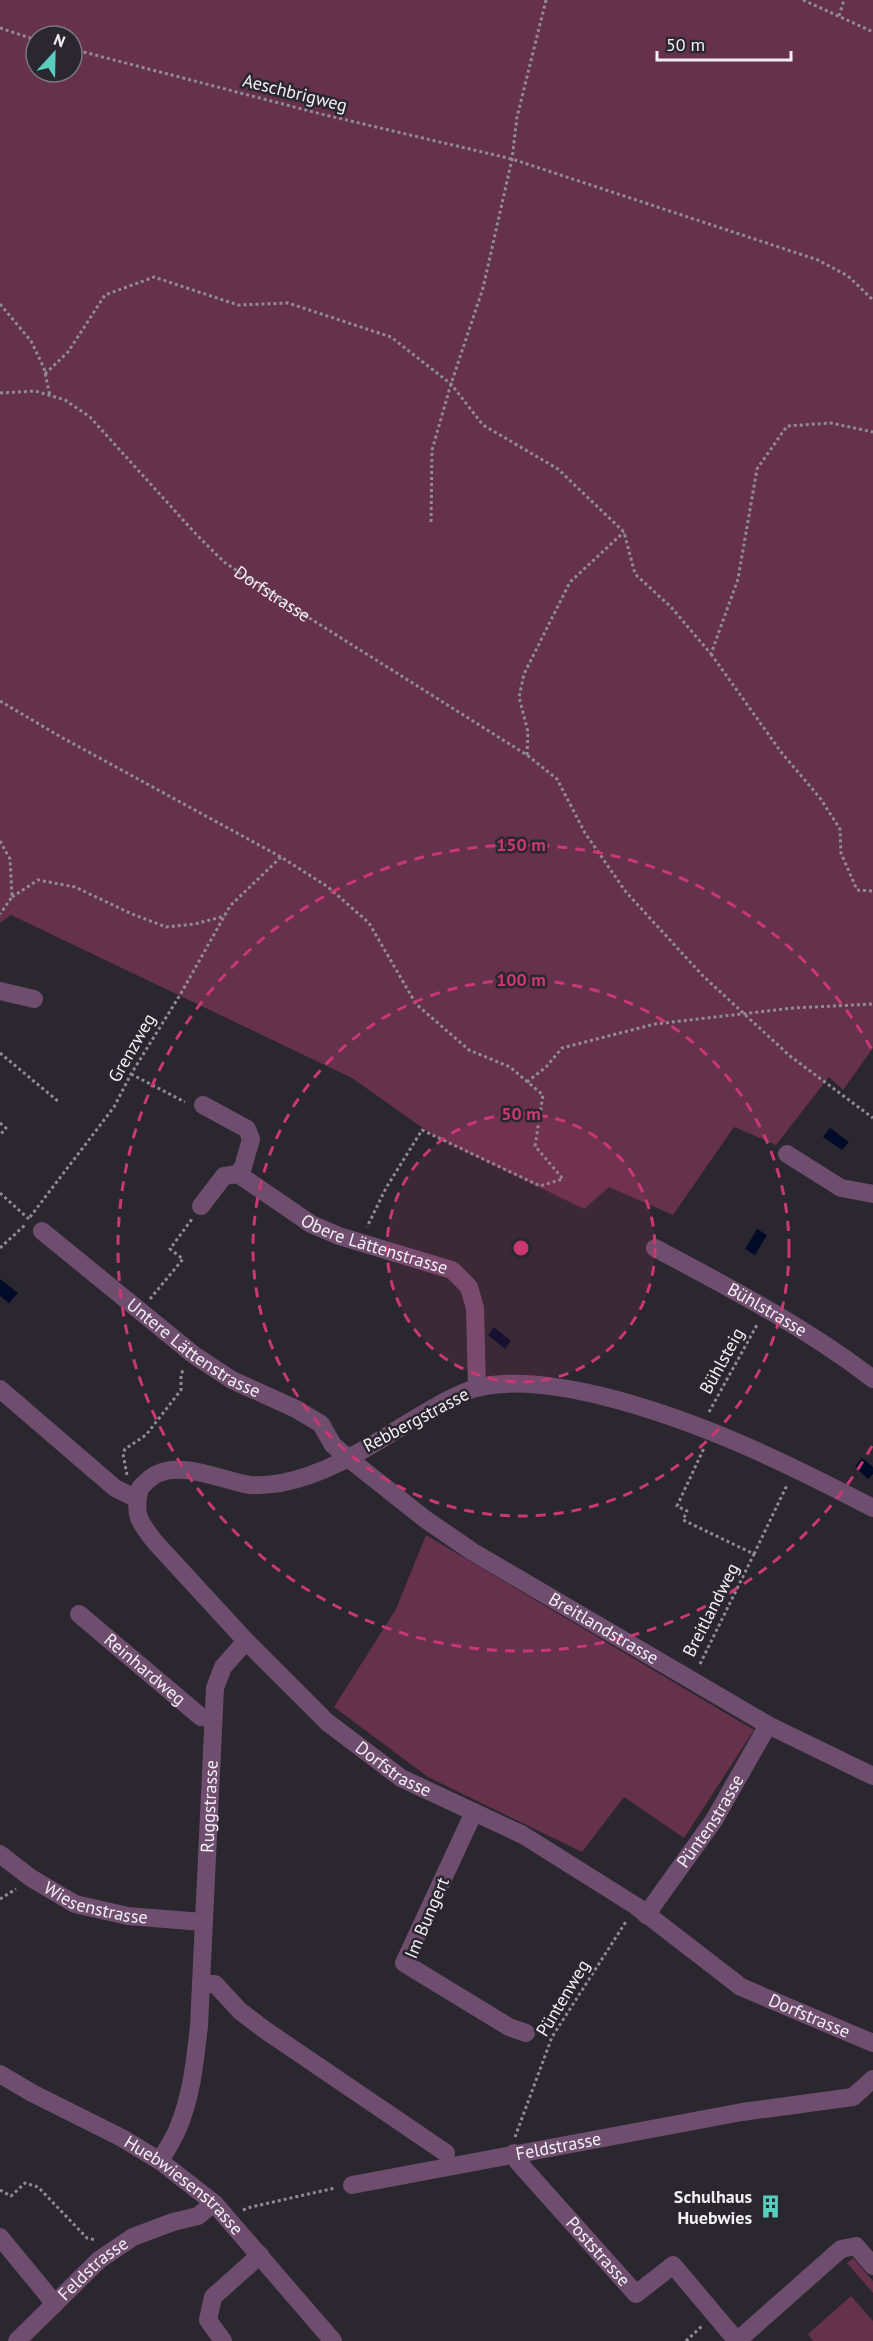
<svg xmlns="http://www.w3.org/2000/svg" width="873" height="2341" viewBox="0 0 873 2341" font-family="'PT Sans',sans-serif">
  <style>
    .green { fill: #66314a; fill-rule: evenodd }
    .water { fill: #000b29 }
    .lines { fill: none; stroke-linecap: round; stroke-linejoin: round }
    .path { stroke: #8e8c92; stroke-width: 3; stroke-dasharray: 3 3; stroke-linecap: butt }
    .minor { stroke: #6f4d6e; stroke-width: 18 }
    .ring { fill: none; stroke: #c93872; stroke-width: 3; stroke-dasharray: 10 8 }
    .labels { text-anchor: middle; stroke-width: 5; stroke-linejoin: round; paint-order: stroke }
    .street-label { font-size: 18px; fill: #f1eff4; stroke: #2a272e }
    .poi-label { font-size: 18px; font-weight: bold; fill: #f1eff4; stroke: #2a272e; text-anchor: end }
    .centre { fill: #c93872; stroke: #2a272e; stroke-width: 3 }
    .ring-label { font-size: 18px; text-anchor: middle; font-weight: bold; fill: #c93872; stroke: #2a272e; stroke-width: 5; stroke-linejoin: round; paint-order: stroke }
  </style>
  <rect width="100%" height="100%" fill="#2a272e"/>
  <!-- green -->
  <g class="green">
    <path d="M0 0H873V1048L843 1090 829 1077 776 1145 734 1127 673 1215 609 1187 584 1209 434 1136 352 1078 11 915 0 923ZM36 36H72V72H36Z"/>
    <path d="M426 1535 754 1730 684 1838 624 1797 582 1852 428 1777 334 1707 396 1609Z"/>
    <path d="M853 2258 873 2281V2293L847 2263Z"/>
    <path d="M851 2296 873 2321V2341H813L808 2334Z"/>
  </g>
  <!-- water -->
  <g class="water">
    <path d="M830 1128 849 1142 842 1150 823 1137Z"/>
    <path d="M757 1229 767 1235 755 1255 745 1249Z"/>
    <path d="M0 1279 18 1293 9 1303 0 1296Z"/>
    <path d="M494 1327 511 1341 505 1349 488 1335Z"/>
    <path d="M862 1458 873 1467V1474L868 1479 855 1467Z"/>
  </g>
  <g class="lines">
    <!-- path -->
    <g class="path">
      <path d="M803 0 873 32"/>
      <path d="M839 16 844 0"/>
      <path d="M0 28 36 40"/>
      <path d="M72 49 321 114 512 159 818 260 848 276 873 300"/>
      <path d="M0 304 31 341 44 368 50 396"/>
      <path d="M45 374 68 352 105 295 154 277 238 305 288 303 391 337 451 384 483 425 558 469 624 532 635 574 671 607 711 654 738 579 757 469 787 426 831 423 873 432"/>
      <path id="s1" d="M0 393 35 391 65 400 90 417 194 532 224 562 276 597 527 755 557 779 585 833 626 892 703 976 790 1056 873 1118"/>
      <path d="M431 522 432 450 451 384 483 288 512 159 517 117 546 0"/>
      <path d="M711 654 781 752 820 798 840 829 841 853 857 890 873 891"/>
      <path d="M0 701 61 737 281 857 328 887 369 923 416 1004 469 1050 510 1067 543 1095 535 1146 563 1179 540 1186 422 1130 386 1188 367 1227"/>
      <path d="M527 755 528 732 519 697 524 674 570 582 624 532"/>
      <path d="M0 841 10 859 12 897 0 914"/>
      <path d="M12 897 38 880 75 887 132 914 166 927 195 924 225 916"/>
      <path d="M0 1053 59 1102"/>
      <path d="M131 1074 185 1102"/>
      <path d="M527 1082 546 1067 562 1048 655 1024 793 1008 873 1004"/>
      <path d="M0 1123 6 1128 0 1135"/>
      <path d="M0 1193 29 1219"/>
      <path d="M30 1217 114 1107 131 1074 180 995 230 906 281 857"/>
      <path d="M0 1248 25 1225"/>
      <path d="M150 1299 183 1259 170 1249 192 1219"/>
      <path d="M709 1412 758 1323"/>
      <path d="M127 1475 123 1454 125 1449 146 1435 181 1390V1374L184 1369"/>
      <path d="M754 1554 787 1485"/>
      <path d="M700 1664 754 1554 683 1520 687 1511 677 1506 704 1448"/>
      <path d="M0 1899 16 1889"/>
      <path d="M515 2137 552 2037 627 1920"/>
      <path d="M0 2190 11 2196 25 2183 38 2187 87 2238 96 2240"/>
      <path d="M243 2210 251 2207 335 2188"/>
      <path d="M686 2341 702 2326"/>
    </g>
    <!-- minor -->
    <g class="minor">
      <path d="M0 991 34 999"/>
      <path d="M203 1105 247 1129 251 1139 243 1167 238 1174"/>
      <path d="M787 1154 841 1188 873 1194"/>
      <path id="s2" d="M201 1206 224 1176 238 1174 311 1224 339 1236 452 1270 469 1287 475 1308 477 1388"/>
      <path id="s3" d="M42 1231 194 1355 232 1380 296 1409 321 1424 333 1445 348 1458 425 1519 473 1552 768 1725 873 1776"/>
      <path id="s4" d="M655 1248C730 1288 805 1327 873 1379"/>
      <path d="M0 1389 115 1488 137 1499"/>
      <path id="s5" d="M873 1508C785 1462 698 1420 602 1396 565 1387 514 1378 476 1388 457 1394 440 1404 423 1414 378 1440 334 1473 281 1483 272 1484 259 1486 250 1485 223 1481 183 1461 157 1474 150 1477 145 1483 140 1488 133 1514 139 1522 155 1542L246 1641 327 1722 401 1778 523 1835 636 1906 741 1987 873 2043"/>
      <path id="s6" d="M79 1614 201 1717 212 1718"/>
      <path d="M474 1812 404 1963 509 2027 526 2033"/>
      <path id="s7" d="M0 1854 31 1878 75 1904 128 1916 203 1922"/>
      <path id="s8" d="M646 1915 714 1820 768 1725"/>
      <path d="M201 1984H215L240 2011 265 2030 446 2153"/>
      <path id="s9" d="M0 2074 32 2093 122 2138 160 2161 214 2203 333 2341"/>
      <path id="s10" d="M514 2153 518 2162 636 2294 673 2265 737 2341"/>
      <path id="s11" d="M160 2161C166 2150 174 2139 178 2128 192 2095 195 2060 199 2026L215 1688 223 1667 246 1641"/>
      <path id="s12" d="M352 2185 742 2112 853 2097 873 2079"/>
      <path d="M0 2237 55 2304"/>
      <path id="s13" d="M17 2341 99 2260 133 2237 173 2222 198 2216 214 2203"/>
      <path d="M223 2341 208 2320 213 2297 260 2255"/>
      <path d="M737 2341 841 2249 856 2246 873 2266"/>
    </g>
  </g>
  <!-- distance rings -->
  <circle cx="521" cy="1248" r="134" fill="#c93872" fill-opacity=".12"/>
  <g class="ring">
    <circle cx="521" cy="1248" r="134"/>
    <circle cx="521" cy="1248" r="268"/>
    <path d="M872 1446A403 403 0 1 1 872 1050"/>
  </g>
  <!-- icons -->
  <defs>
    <symbol id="building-bare" viewBox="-9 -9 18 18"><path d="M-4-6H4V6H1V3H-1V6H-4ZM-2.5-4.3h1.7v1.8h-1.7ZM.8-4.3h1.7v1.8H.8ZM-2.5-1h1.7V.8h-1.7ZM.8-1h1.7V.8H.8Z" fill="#59cebf" stroke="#2a272e" stroke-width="2.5" paint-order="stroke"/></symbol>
  </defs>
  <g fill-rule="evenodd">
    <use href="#building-bare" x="754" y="2190" width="33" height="33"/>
  </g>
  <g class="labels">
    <!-- street labels -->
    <g class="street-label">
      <text transform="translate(295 93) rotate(14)" y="6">Aeschbrigweg</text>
      <text dy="6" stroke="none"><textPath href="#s1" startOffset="352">Dorfstrasse</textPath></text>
      <text transform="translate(132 1048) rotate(-60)" y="6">Grenzweg</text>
      <text dy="6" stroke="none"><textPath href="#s2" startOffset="207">Obere Lättenstrasse</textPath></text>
      <text dy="6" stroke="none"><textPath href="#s4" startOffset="128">Bühlstrasse</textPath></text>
      <text dy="6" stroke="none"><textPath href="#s3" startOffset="192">Untere Lättenstrasse</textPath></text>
      <text transform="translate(722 1361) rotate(-61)" y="6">Bühlsteig</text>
      <text transform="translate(416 1420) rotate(-28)" y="6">Rebbergstrasse</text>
      <text transform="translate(711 1610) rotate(-63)" y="6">Breitlandweg</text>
      <text dy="6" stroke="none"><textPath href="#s3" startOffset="693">Breitlandstrasse</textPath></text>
      <text dy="6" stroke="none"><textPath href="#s6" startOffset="86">Reinhardweg</textPath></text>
      <text dy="6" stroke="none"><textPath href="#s5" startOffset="1178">Dorfstrasse</textPath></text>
      <text dy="6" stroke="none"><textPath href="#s11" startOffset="362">Ruggstrasse</textPath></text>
      <text dy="6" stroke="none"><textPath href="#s8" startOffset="114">Püntenstrasse</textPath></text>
      <text dy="6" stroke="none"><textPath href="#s7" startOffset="110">Wiesenstrasse</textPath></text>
      <text transform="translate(427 1918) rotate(-67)" y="6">Im Bungert</text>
      <text transform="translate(563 1998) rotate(-59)" y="6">Püntenweg</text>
      <text dy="6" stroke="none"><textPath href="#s5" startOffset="1664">Dorfstrasse</textPath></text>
      <text dy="6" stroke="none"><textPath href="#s12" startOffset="210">Feldstrasse</textPath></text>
      <text dy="6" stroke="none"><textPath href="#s9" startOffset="216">Huebwiesenstrasse</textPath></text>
      <text dy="6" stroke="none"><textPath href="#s10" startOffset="130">Poststrasse</textPath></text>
      <text dy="6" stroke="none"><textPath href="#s13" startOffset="105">Feldstrasse</textPath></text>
    </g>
    <!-- poi labels -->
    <g class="poi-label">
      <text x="752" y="2203">Schulhaus<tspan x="752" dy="21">Huebwies</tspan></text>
    </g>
  </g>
  <circle cx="521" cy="1248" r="9" class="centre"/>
  <g class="ring-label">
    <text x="521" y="851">150 m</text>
    <text x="521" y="986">100 m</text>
    <text x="521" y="1120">50 m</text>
  </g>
  <!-- north arrow -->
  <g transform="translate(54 54) rotate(22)"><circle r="28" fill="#2a272e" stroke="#7a777d" stroke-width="1.5"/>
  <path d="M0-4.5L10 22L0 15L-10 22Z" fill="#59cebf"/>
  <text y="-9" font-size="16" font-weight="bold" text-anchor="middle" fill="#f1eff4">N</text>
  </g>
  <!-- scale -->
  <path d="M657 51v9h134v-9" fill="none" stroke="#f1eff4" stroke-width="3"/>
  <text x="666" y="51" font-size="18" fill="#f1eff4" stroke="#2a272e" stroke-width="4.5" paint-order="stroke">50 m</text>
</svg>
